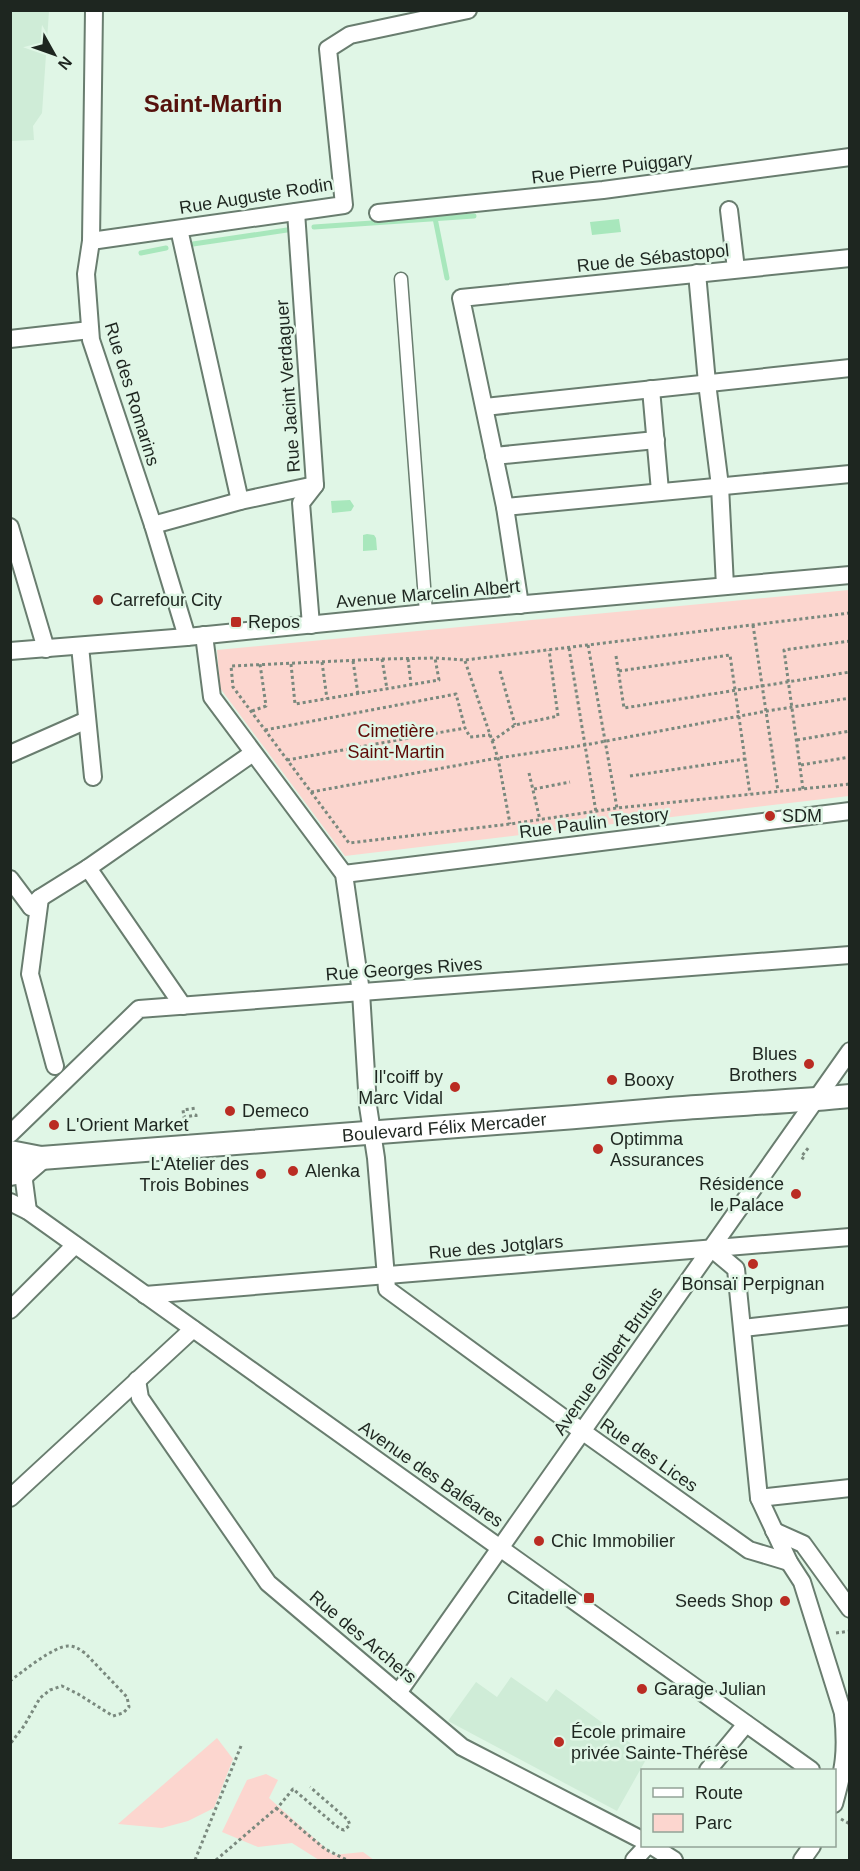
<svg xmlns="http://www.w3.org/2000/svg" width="860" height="1871" viewBox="0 0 860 1871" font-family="Arial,sans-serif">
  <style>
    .built { fill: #cfecd7 }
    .green { fill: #fcd6cf }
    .water { fill: #a8e7bc }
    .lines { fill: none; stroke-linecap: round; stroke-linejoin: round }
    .stream { stroke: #a8e7bc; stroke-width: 5 }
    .pedestrian-casing { stroke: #697d6f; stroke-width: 15 }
    .minor-casing { stroke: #697d6f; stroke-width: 20 }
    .secondary-casing { stroke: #697d6f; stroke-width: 26 }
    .path { stroke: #7a897e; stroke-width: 3; stroke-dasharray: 3 3; stroke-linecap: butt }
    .pedestrian { stroke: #fff; stroke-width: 12 }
    .minor { stroke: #fff; stroke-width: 16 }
    .secondary { stroke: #fff; stroke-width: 22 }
    .poi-dot { fill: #ba2c23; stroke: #e0f6e6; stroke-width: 2 }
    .labels { text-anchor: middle; stroke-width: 5; stroke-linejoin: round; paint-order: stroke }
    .street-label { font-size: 18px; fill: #1e2620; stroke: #e0f6e6 }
    .poi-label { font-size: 18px; fill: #1e2620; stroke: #e0f6e6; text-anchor: start }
    .park-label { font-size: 18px; fill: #5f0a07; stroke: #e0f6e6 }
    .district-label { font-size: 24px; font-weight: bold; fill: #55110c; stroke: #e0f6e6 }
  </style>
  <rect width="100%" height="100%" fill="#e0f6e6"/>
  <!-- built -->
  <g class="built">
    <path d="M10 11H49L42 113 33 126 34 140 11 141Z"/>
    <path d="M511 1677 547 1702 556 1689 648 1756 617 1811 448 1721 476 1682 497 1697Z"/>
  </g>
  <!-- green -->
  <g class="green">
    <path d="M849 590V796L345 856 220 688 217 650Z"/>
    <path d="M217 1738 233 1759 214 1808 188 1821 162 1828 118 1824Z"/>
    <path d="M266 1774 278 1780 269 1798 333 1855 363 1852 374 1860H319L292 1843 258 1847 222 1832 247 1780Z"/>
  </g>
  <!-- water -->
  <g class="water">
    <path d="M619 219 621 232 592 235 590 222Z"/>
    <path d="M350 500 354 506 351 511 332 513 331 501Z"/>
    <path d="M367 534 374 535 376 538 377 550 363 551V535Z"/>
  </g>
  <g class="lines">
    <!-- stream -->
    <g class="stream">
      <path d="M435 218 447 278"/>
      <path d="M314 227 474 216"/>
      <path d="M193 244 287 230"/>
      <path d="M141 253 166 248"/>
    </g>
    <defs>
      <path id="pedestrian" d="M401 279 426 613"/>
      <g id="minor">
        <path d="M94 10 91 241 86 274 91 340 153 525 187 637"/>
        <path d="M729 210 736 269"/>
        <path d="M296 212 315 485 301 503 311 625"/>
        <path d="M378 213 603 190 850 157"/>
        <path d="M179 229 240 501"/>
        <path d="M91 241 344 205 328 49 350 35 468 10"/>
        <path d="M697 273 707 383 720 486 725 586"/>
        <path d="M10 339 90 330"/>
        <path d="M651 389 660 491"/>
        <path d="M485 407 850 368"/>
        <path d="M494 456 656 440"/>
        <path d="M505 507 850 474"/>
        <path d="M153 525 240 501 315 485"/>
        <path d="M10 527 46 649"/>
        <path d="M520 605 505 507 461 298 850 258"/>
        <path d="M204 635 212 697 344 874 361 992 368 1106 376 1158 387 1289 565 1419 749 1550 789 1562"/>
        <path d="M80 646 93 777"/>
        <path d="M10 651 187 637 426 613 850 575"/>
        <path d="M10 754 87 720"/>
        <path d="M88 868 183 1006"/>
        <path d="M344 874 850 811"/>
        <path d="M10 879 31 907"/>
        <path d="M40 898 30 974 55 1066"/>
        <path d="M31 907 40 898 88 868 253 753"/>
        <path d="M10 1134 139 1009 850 955"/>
        <path d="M26 1171 24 1181 28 1211"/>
        <path d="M10 1202 28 1211 811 1770"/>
        <path d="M711 1248 736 1269 759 1498 789 1562 802 1582 843 1713 850 1723"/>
        <path d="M145 1295 850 1237"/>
        <path d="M10 1310 75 1245"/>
        <path d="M743 1328 850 1316"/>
        <path d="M137 1380 140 1398 268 1583 462 1747 642 1840"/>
        <path d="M10 1498 193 1329"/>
        <path d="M759 1498 850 1488"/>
        <path d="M774 1531 803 1544 850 1609"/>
        <path d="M398 1693 850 1051"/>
        <path d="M708 1770 746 1724"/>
        <path d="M834 1804C844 1769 847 1751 843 1714"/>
        <path d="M652 1846 674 1860"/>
        <path d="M634 1860 647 1846"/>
        <path d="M802 1860 812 1846"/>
      </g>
      <g id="secondary">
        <path id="s1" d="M10 1152 41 1158C251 1143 460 1127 669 1109 729 1104 790 1102 850 1096"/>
        <path d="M10 1174 26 1171 41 1158"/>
      </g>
    </defs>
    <!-- pedestrian casing -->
    <use href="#pedestrian" class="pedestrian-casing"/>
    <!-- minor casing -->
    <use href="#minor" class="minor-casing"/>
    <!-- secondary casing -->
    <use href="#secondary" class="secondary-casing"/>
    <!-- path -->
    <g class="path">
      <path d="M850 613 465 660 435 658 382 659 231 666 233 687 349 843 510 824 617 808 850 784"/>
      <path d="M753 625 778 791"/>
      <path d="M588 645 617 808"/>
      <path d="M569 648 596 812"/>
      <path d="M616 656 624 708 850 672"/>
      <path d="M382 659 387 689"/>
      <path d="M408 659 411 684"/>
      <path d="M353 661 358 694"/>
      <path d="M465 661 498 758 510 824"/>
      <path d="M322 662 327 699"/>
      <path d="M291 664 295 704 439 680 435 658"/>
      <path d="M500 671 515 725"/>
      <path d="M619 671 730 655 750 794"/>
      <path d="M252 711 266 706 260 664"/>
      <path d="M265 730 456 694 465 728 470 737 490 735"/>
      <path d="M797 740 850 731"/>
      <path d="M492 741 515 725 558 716 549 650"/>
      <path d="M287 760 465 728"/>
      <path d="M801 765 850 757"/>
      <path d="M529 773 540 820"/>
      <path d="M630 776 745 759"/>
      <path d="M534 789 570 782"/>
      <path d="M803 789 784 650 850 641"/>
      <path d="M311 792 498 758 585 745 767 711 850 698"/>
      <path d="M196 1117V1115L184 1117 183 1110 197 1108"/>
      <path d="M804 1159 801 1157 809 1147"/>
      <path d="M836 1633 850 1631"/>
      <path d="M10 1681C22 1672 54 1646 68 1646 75 1646 79 1649 85 1653L127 1697 129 1707 123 1713 113 1716 78 1694 62 1686 50 1690 40 1698 24 1726 10 1744"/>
      <path d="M276 1808 325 1849 347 1860"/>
      <path d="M841 1819 850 1824"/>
      <path d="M195 1860 241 1746"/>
      <path d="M216 1860 279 1806 293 1789 340 1829 344 1830 350 1825 348 1820 310 1787"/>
    </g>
    <!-- pedestrian -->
    <use href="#pedestrian" class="pedestrian"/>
    <!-- minor -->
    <use href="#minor" class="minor"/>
    <!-- secondary -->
    <use href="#secondary" class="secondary"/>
  </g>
  <!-- markers -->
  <g class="poi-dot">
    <circle cx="98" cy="600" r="6"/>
    <rect x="230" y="616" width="12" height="12" rx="3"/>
    <circle cx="770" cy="816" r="6"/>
    <circle cx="809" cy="1064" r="6"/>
    <circle cx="612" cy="1080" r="6"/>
    <circle cx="455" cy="1087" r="6"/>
    <circle cx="230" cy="1111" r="6"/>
    <circle cx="54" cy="1125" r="6"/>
    <circle cx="598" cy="1149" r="6"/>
    <circle cx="293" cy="1171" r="6"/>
    <circle cx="261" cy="1174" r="6"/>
    <circle cx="796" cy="1194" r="6"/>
    <circle cx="753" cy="1264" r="6"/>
    <circle cx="539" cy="1541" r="6"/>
    <rect x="583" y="1592" width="12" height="12" rx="3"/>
    <circle cx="785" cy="1601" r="6"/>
    <circle cx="642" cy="1689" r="6"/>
    <circle cx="559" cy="1742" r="6"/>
  </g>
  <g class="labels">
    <!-- street labels -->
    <g class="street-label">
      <text transform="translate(612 168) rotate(-7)" y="6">Rue Pierre Puiggary</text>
      <text transform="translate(256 196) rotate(-9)" y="6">Rue Auguste Rodin</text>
      <text transform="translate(653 258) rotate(-6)" y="6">Rue de Sébastopol</text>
      <text transform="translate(288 386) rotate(-94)" y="6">Rue Jacint Verdaguer</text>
      <text transform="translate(132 394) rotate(73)" y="6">Rue des Romarins</text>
      <text transform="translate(428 594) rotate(-5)" y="6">Avenue Marcelin Albert</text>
      <text transform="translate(594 823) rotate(-7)" y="6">Rue Paulin Testory</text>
      <text transform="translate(404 969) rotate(-4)" y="6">Rue Georges Rives</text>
      <text dy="6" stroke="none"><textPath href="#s1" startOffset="436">Boulevard Félix Mercader</textPath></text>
      <text transform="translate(496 1247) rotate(-5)" y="6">Rue des Jotglars</text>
      <text transform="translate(608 1361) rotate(-55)" y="6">Avenue Gilbert Brutus</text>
      <text transform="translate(649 1455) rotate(35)" y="6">Rue des Lices</text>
      <text transform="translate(431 1474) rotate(35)" y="6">Avenue des Baléares</text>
      <text transform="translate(363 1637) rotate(40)" y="6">Rue des Archers</text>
    </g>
    <!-- poi labels -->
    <g class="poi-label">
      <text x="110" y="606">Carrefour City</text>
      <text x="248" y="628">Repos</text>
      <text x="782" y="822">SDM</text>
      <text x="797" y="1060" text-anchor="end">Blues<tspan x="797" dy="21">Brothers</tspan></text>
      <text x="443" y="1083" text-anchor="end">Il'coiff by<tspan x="443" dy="21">Marc Vidal</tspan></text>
      <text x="624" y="1086">Booxy</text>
      <text x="242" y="1117">Demeco</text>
      <text x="66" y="1131">L'Orient Market</text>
      <text x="610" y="1145">Optimma<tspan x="610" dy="21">Assurances</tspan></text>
      <text x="249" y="1170" text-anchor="end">L'Atelier des<tspan x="249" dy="21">Trois Bobines</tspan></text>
      <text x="305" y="1177">Alenka</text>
      <text x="784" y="1190" text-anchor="end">Résidence<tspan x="784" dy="21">le Palace</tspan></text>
      <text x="753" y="1290" text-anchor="middle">Bonsaï Perpignan</text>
      <text x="551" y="1547">Chic Immobilier</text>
      <text x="577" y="1604" text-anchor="end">Citadelle</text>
      <text x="773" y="1607" text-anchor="end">Seeds Shop</text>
      <text x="654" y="1695">Garage Julian</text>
      <text x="571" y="1738">École primaire<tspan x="571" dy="21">privée Sainte-Thérèse</tspan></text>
    </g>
    <!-- park labels -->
    <g class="park-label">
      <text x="396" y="737">Cimetière<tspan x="396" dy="21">Saint-Martin</tspan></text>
    </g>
    <!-- district labels -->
    <g class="district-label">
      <text x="213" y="112">Saint-Martin</text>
    </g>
  </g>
  <!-- border -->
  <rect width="860" height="1871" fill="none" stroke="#1e2620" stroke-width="24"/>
  <!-- legend -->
  <rect x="641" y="1769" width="195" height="78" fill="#e0f6e6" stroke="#92a397" stroke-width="1.5"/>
  <rect x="653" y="1788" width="30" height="9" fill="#ffffff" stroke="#92a397" stroke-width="1.5"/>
  <text x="695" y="1799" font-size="18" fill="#1e2620">Route</text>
  <rect x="653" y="1814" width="30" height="18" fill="#fcd6cf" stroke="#92a397" stroke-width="1.5"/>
  <text x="695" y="1829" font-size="18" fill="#1e2620">Parc</text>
  <!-- north arrow -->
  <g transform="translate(54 54) rotate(130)" stroke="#e0f6e6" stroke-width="4.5" paint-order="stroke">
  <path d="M0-4.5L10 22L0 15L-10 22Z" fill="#1e2620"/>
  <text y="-9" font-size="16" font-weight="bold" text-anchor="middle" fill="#1e2620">N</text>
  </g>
</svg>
